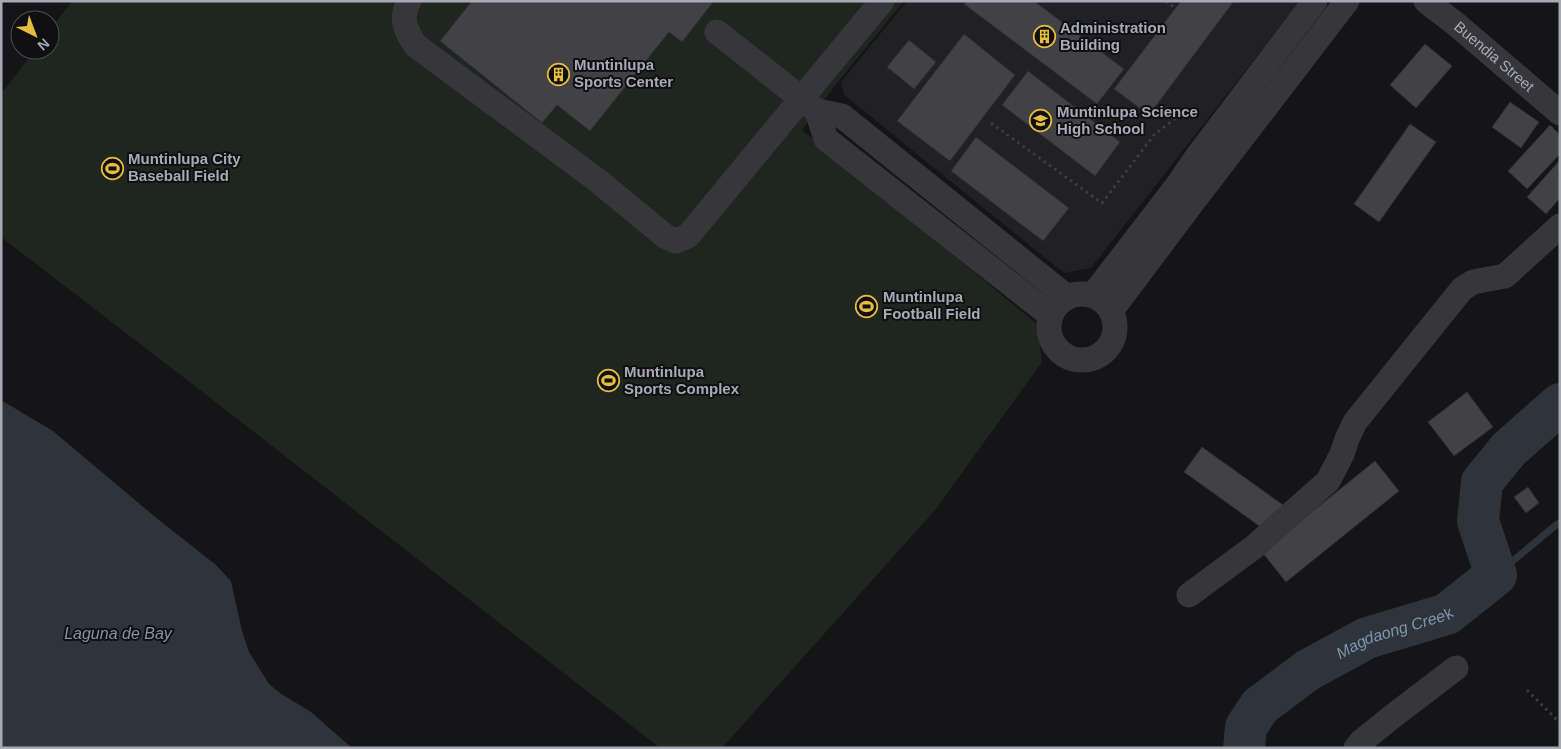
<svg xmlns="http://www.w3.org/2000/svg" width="1561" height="749" viewBox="0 0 1561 749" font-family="Helvetica,sans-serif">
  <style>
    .built { fill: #212023 }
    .green { fill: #1f2620 }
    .water { fill: #2d343b }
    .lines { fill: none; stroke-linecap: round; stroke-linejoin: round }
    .stream { stroke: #2d343b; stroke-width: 7 }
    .river { stroke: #2d343b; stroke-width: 42 }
    .building { fill: #414146; stroke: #2f2e32 }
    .path { stroke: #3c3d42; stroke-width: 3; stroke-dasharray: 2.5 4; stroke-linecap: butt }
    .minor { stroke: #36363b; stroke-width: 25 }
    .labels { text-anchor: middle; stroke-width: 4; stroke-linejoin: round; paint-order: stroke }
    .poi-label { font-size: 15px; font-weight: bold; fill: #a7aab5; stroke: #100f11; text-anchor: start }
    .street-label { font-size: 15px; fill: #a7aab5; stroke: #100f11 }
    .water-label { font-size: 16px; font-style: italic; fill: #8094ae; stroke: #100f11 }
  </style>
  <rect width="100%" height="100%" fill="#151416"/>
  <!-- built -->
  <path class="built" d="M907 1H1300L1091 268 1064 273 844 95 841 82Z"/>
  <!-- green -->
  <path class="green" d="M72 1H904L834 87 802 130 1037 324 1042 362 936 509 722 748H660L213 400 1 237V94L35 50H50V30Z"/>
  <!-- water -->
  <path class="water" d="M1 400 53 431 154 516 216 565 231 581 242 631 249 652 269 684 280 693 311 712 352 748H1Z"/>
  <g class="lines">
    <!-- stream -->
    <path class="stream" d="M1496 575 1556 525 1560 523"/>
    <!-- river -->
    <path class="river" id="s1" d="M1244 748 1246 727 1260 706 1308 670 1367 638 1447 614 1496 575 1478 521 1482 482 1509 449 1560 404"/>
  </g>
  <!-- building -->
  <g class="building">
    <path d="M472 1H714L682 42 669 32 590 131 557 105 542 123 440 41Z"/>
    <path d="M967 1H1034L1124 69 1097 104 964 4Z"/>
    <path d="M1181 1H1234L1149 115 1114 89Z"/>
    <path d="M964 34 1015 75 950 161 897 121Z"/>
    <path d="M909 40 936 62 914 89 887 67Z"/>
    <path d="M1425 44 1452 66 1416 108 1390 85Z"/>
    <path d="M1028 71 1120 142 1095 176 1002 105Z"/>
    <path d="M1510 102 1539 122 1521 148 1492 127Z"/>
    <path d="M1410 124 1436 142 1379 222 1354 204Z"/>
    <path d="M1550 125 1560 135V154L1527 189 1508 171Z"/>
    <path d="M976 137 1069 208 1043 241 951 171Z"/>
    <path d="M1560 160V198L1546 214 1527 197Z"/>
    <path d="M1467 392 1493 427 1454 456 1428 422Z"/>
    <path d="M1202 447 1283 505 1265 530 1184 472Z"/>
    <path d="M1375 461 1399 491 1286 582 1262 552Z"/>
    <path d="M1528 487 1539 503 1526 513 1514 497Z"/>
  </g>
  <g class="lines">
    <!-- path -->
    <g class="path">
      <path d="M1166 1 1175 8"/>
      <path d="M991 123 1102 203 1154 135 1181 114"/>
      <path d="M1527 690 1560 723"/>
    </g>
    <!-- minor -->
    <g class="minor">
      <path d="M409 1C400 19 405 29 415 45L597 180 665 236 676 241 688 236 882 1"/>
      <path id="s2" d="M1426 1 1457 25 1560 113"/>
      <path d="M717 32 817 111 842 116 1067 297"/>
      <path d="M817 111 826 139 1050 315"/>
      <circle cx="1082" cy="327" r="33"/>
      <path d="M1093 295 1177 186 1196 158 1315 1"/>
      <path d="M1111 311 1192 203 1347 1"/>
      <path d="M1189 595 1254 547 1328 481 1342 454 1347 439 1355 422 1462 289 1473 282 1505 276 1560 226"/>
      <path d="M1356 748 1362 741 1393 716 1456 668"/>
    </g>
  </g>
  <!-- icons -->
  <defs>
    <symbol id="building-ring" viewBox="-11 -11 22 22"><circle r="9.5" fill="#100f11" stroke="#e6bd3c" stroke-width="1.5"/><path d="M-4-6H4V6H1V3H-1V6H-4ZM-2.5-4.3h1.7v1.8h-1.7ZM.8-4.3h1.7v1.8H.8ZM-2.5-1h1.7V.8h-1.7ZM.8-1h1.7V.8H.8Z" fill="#e6bd3c"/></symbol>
    <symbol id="school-ring" viewBox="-11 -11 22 22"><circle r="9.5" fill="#100f11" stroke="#e6bd3c" stroke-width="1.5"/><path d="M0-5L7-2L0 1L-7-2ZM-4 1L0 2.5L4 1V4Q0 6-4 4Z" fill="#e6bd3c"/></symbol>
    <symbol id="stadium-ring" viewBox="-11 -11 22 22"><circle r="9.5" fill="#100f11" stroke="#e6bd3c" stroke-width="1.5"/><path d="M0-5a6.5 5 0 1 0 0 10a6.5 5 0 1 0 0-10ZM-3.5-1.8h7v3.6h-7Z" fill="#e6bd3c"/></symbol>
  </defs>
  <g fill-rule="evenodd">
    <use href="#building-ring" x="1032" y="24" width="25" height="25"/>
    <use href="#building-ring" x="546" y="62" width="25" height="25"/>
    <use href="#school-ring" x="1028" y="108" width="25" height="25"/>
    <use href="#stadium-ring" x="100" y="156" width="25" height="25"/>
    <use href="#stadium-ring" x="854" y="294" width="25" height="25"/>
    <use href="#stadium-ring" x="596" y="368" width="25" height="25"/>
  </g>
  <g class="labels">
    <!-- poi labels -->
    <g class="poi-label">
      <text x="1060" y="33">Administration<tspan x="1060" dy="17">Building</tspan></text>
      <text x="574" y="70">Muntinlupa<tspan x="574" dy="17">Sports Center</tspan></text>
      <text x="1057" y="117">Muntinlupa Science<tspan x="1057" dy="17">High School</tspan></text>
      <text x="128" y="164">Muntinlupa City<tspan x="128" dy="17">Baseball Field</tspan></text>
      <text x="883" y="302">Muntinlupa<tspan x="883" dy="17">Football Field</tspan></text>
      <text x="624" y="377">Muntinlupa<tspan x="624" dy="17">Sports Complex</tspan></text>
    </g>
    <!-- street labels -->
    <g class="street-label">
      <text dy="5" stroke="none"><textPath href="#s2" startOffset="88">Buendia Street</textPath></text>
    </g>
    <!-- water labels -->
    <g class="water-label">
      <text dy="6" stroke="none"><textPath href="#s1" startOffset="201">Magdaong Creek</textPath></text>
      <text x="118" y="639">Laguna de Bay</text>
    </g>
  </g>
  <!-- border -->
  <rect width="1561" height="749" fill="none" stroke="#a7aab5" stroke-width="5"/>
  <!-- north arrow -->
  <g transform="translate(35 35) rotate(138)"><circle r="24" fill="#100f11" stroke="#4c4d53"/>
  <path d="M0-4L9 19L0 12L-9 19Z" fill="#e6bd3c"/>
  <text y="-8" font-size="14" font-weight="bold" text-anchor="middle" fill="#a7aab5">N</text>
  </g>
</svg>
